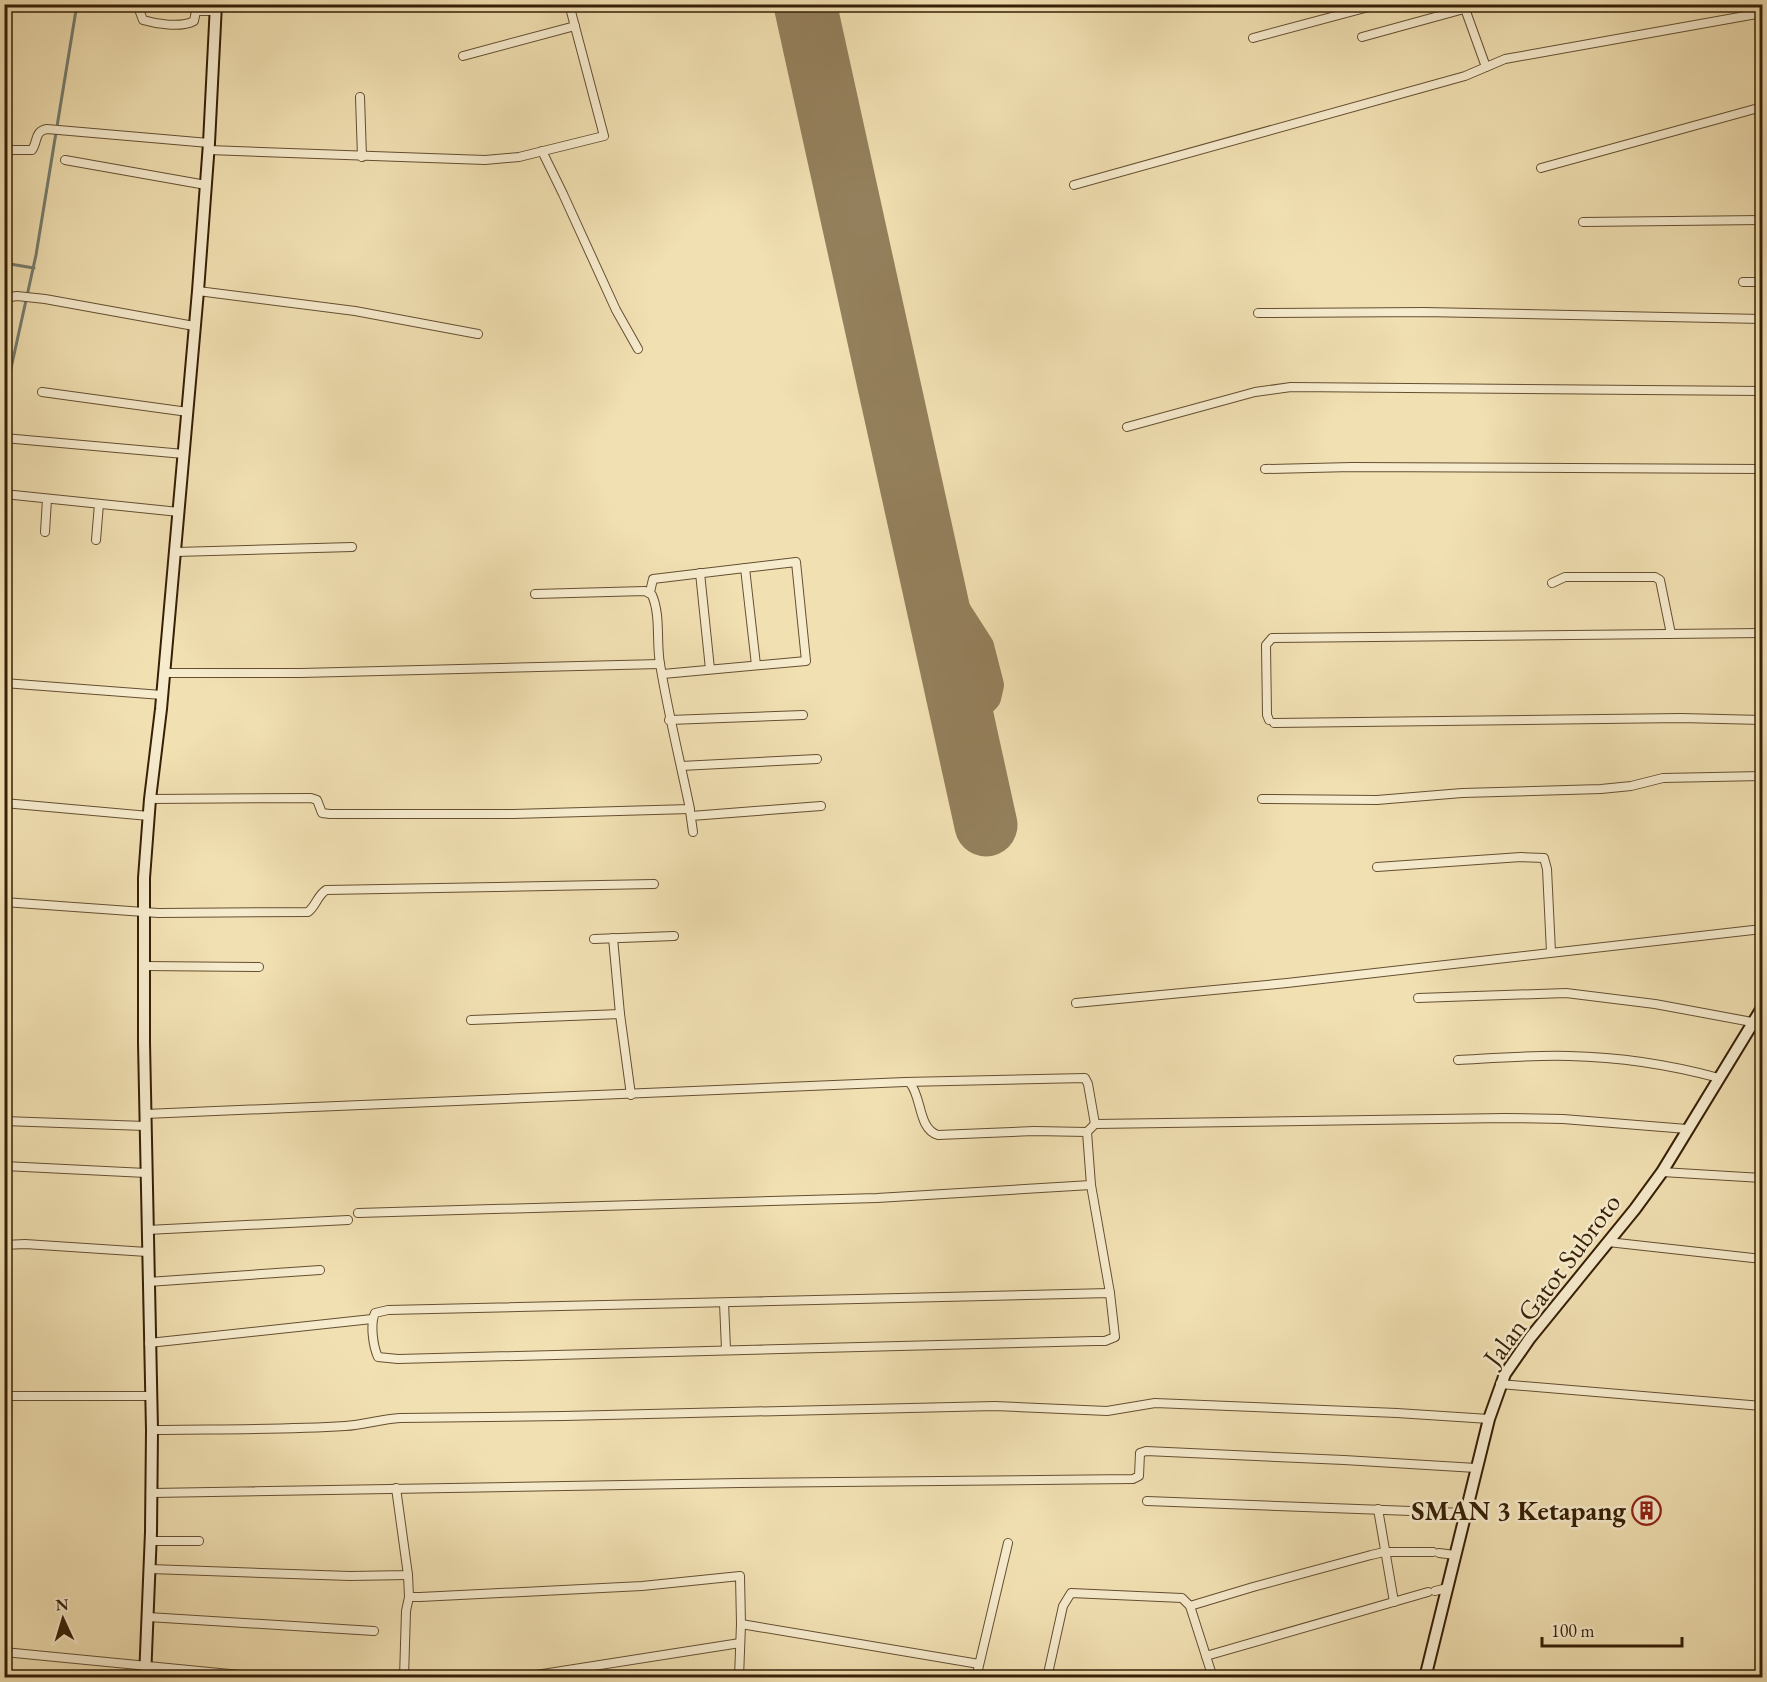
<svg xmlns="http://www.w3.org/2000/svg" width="1767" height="1682" viewBox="0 0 1767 1682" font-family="'EB Garamond',serif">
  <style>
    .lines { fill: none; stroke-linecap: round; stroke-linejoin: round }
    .stream { stroke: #747d70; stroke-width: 3 }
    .taxiway { stroke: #94805c; stroke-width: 26 }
    .runway { stroke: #94805c; stroke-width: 63 }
    .street-casing { stroke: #654f31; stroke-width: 10 }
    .secondary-casing { stroke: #361f06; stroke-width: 14 }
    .street { stroke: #f6ebcd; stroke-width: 8 }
    .secondary { stroke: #f6ebcd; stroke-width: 10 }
    .labels { text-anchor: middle; stroke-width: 5; stroke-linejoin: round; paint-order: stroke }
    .street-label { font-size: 27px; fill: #361f06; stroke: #f6ebcd }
    .poi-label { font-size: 27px; font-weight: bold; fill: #361f06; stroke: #f6ebcd; text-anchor: end }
  </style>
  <rect width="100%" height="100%" fill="#f1e0b2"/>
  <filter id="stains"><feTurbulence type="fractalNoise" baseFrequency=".00333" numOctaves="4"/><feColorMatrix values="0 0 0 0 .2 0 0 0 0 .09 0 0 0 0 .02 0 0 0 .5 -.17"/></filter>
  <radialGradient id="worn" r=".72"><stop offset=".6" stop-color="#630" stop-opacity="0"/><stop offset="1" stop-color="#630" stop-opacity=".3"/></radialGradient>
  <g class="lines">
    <!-- stream -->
    <g class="stream">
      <path d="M4 263 34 268"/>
      <path d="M4 400 36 255 77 4"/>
    </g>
    <!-- taxiway -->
    <path class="taxiway" d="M926 551 947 593 981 646 991 685 988 698 983 703 961 709"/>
    <!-- runway -->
    <path class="runway" d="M805 4 986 825"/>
    <defs>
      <g id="street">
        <path d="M137 4 143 20C156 24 181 28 194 21L196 11H215"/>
        <path d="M1464 6 1486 67"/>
        <path d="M1362 37 1464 9"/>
        <path d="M1253 38 1380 4"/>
        <path d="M463 56 575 26"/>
        <path d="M360 97 362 157"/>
        <path d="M4 150H32C38 142 34 131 47 129L209 143"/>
        <path d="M209 150 485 160 519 157 604 136 569 4"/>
        <path d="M542 151 563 194 616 310 638 349"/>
        <path d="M65 160 206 185"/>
        <path d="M1541 168 1762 107"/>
        <path d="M1074 185 1465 76 1505 59 1762 13"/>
        <path d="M1583 222 1762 220"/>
        <path d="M1743 282H1762"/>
        <path d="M198 291 355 311 478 334"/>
        <path d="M4 298 17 296 45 299 194 326"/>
        <path d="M1258 313 1424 312 1762 319"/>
        <path d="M42 392 188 412"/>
        <path d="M1127 427 1255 392 1291 387 1762 391"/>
        <path d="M4 438 184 454"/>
        <path d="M1265 469 1352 467 1762 469"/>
        <path d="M4 494 179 512"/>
        <path d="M45 532 47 499"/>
        <path d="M96 540 99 504"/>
        <path d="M176 552 352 547"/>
        <path d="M745 568 756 665"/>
        <path d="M700 573 710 669"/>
        <path d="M1552 583 1565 577H1655L1660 580 1671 634"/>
        <path d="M650 592 653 579 796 562 806 661 663 674"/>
        <path d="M164 673H301L660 664"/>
        <path d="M4 683 162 695"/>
        <path d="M669 720 803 715"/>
        <path d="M1269 720 1267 715 1266 645 1272 638 1762 633"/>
        <path d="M1274 723 1681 718 1762 720"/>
        <path d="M681 766 817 759"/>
        <path d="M150 799 311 798 317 800 322 813 330 814H513L690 809C680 761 668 712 660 664 656 641 661 616 652 595L645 591 535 594"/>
        <path d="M1262 799 1377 800 1462 793 1601 789 1631 786 1663 778 1762 776"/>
        <path d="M4 803 149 816"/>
        <path d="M690 811 693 832"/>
        <path d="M691 816 821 806"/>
        <path d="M1377 867 1521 857 1544 858 1547 869 1551 952"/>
        <path d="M4 902 158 913 308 912C316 906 317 896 326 890L654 884"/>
        <path d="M613 938 620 1014"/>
        <path d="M594 939 674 936"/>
        <path d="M143 966 259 967"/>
        <path d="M1418 998 1566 993 1655 1004 1752 1022"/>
        <path d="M1076 1003 1287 983 1762 929"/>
        <path d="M471 1020 620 1014 631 1095"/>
        <path d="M1458 1060C1495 1058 1532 1055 1569 1056 1619 1057 1671 1065 1719 1078"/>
        <path d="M907 1082 910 1083C922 1097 918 1129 938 1135L1034 1131 1087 1132 1095 1124 1505 1118 1563 1119 1687 1129"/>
        <path d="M145 1114 905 1082 1085 1078 1088 1084 1095 1124"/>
        <path d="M4 1121 145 1126"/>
        <path d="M1087 1132 1091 1185 1110 1293"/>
        <path d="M4 1166 146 1173"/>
        <path d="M1662 1172 1762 1178"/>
        <path d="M358 1213 877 1198 1091 1185"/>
        <path d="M147 1230 348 1220"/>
        <path d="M1608 1242 1762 1259"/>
        <path d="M4 1245 25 1244 147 1252"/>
        <path d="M148 1282 320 1270"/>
        <path d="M1110 1293 1115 1337 1105 1341H1095L398 1359 378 1357C373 1346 370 1324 375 1313L388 1310Z"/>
        <path d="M724 1303 726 1349"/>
        <path d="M149 1343 372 1319"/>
        <path d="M1500 1384 1762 1406"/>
        <path d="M4 1396H151"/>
        <path d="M152 1430C216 1429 281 1430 345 1426 364 1425 381 1419 400 1418L564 1416 995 1406 1107 1411 1155 1403 1397 1413 1489 1419"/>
        <path d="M152 1493 740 1483 1133 1479 1139 1476 1140 1453 1146 1451 1344 1460 1476 1468"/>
        <path d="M1147 1501 1465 1513"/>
        <path d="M1378 1509 1394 1602"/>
        <path d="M150 1541H199"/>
        <path d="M1439 1553 1455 1555"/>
        <path d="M150 1569 350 1576 408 1575 396 1488"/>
        <path d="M408 1575 409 1597H420L642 1586 740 1576 741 1624 739 1678"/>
        <path d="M1435 1591 1447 1588"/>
        <path d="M1190 1606 1253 1587 1371 1555 1384 1552H1433"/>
        <path d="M148 1617 374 1631"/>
        <path d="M741 1624 979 1664"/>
        <path d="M4 1652 271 1678"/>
        <path d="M1206 1656 1213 1678"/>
        <path d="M404 1678 406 1611 409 1597"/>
        <path d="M517 1678 740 1643"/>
        <path d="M976 1678 1008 1543"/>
        <path d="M1047 1678 1063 1606 1071 1593 1182 1598 1190 1606 1206 1656 1428 1592"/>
        <path d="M1762 1678V1677"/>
      </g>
      <g id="secondary">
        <path d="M145 1678 151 1532 152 1430 144 1043V878L150 799 161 709 198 291 209 143 216 4"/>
        <path d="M1425 1678 1489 1419 1505 1374 1530 1338 1635 1209 1662 1172 1762 1008"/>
      </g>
    </defs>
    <!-- street casing -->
    <use href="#street" class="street-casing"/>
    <!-- secondary casing -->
    <use href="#secondary" class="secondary-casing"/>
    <!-- street -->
    <use href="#street" class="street"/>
    <!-- secondary -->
    <use href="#secondary" class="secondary"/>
  </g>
  <!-- icons -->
  <defs>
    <symbol id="building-ring" viewBox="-11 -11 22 22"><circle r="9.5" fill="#f6ebcd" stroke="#8f2418" stroke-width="1.5"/><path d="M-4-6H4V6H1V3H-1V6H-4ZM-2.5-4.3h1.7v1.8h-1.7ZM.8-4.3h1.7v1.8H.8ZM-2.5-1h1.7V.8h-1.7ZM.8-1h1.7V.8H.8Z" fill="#8f2418"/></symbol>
  </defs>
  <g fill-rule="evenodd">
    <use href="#building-ring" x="1630" y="1494" width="33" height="33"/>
  </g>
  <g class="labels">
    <!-- street labels -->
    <g class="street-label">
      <text transform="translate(1552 1280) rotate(-53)" y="9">Jalan Gatot Subroto</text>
    </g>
    <!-- poi labels -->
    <g class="poi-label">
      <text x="1626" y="1520">SMAN 3 Ketapang</text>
    </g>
  </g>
  <!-- margin -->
  <rect width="1767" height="1682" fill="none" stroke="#f1e0b2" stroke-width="24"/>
  <rect x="6" y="6" width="1755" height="1670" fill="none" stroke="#361f06" stroke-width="3"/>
  <rect x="12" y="12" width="1743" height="1658" fill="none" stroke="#361f06" stroke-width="1.5"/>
  <!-- north arrow -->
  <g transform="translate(63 1619) rotate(356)" stroke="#f6ebcd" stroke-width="4.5" paint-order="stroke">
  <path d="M0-4.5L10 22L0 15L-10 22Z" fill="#361f06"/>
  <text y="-9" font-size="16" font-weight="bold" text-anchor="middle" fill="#361f06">N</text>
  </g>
  <!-- scale -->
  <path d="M1542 1637v9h140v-9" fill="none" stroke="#361f06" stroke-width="3"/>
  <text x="1551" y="1637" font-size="18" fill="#361f06" stroke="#f6ebcd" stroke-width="4.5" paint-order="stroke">100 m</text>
  <rect width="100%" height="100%" filter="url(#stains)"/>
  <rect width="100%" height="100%" fill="url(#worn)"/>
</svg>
